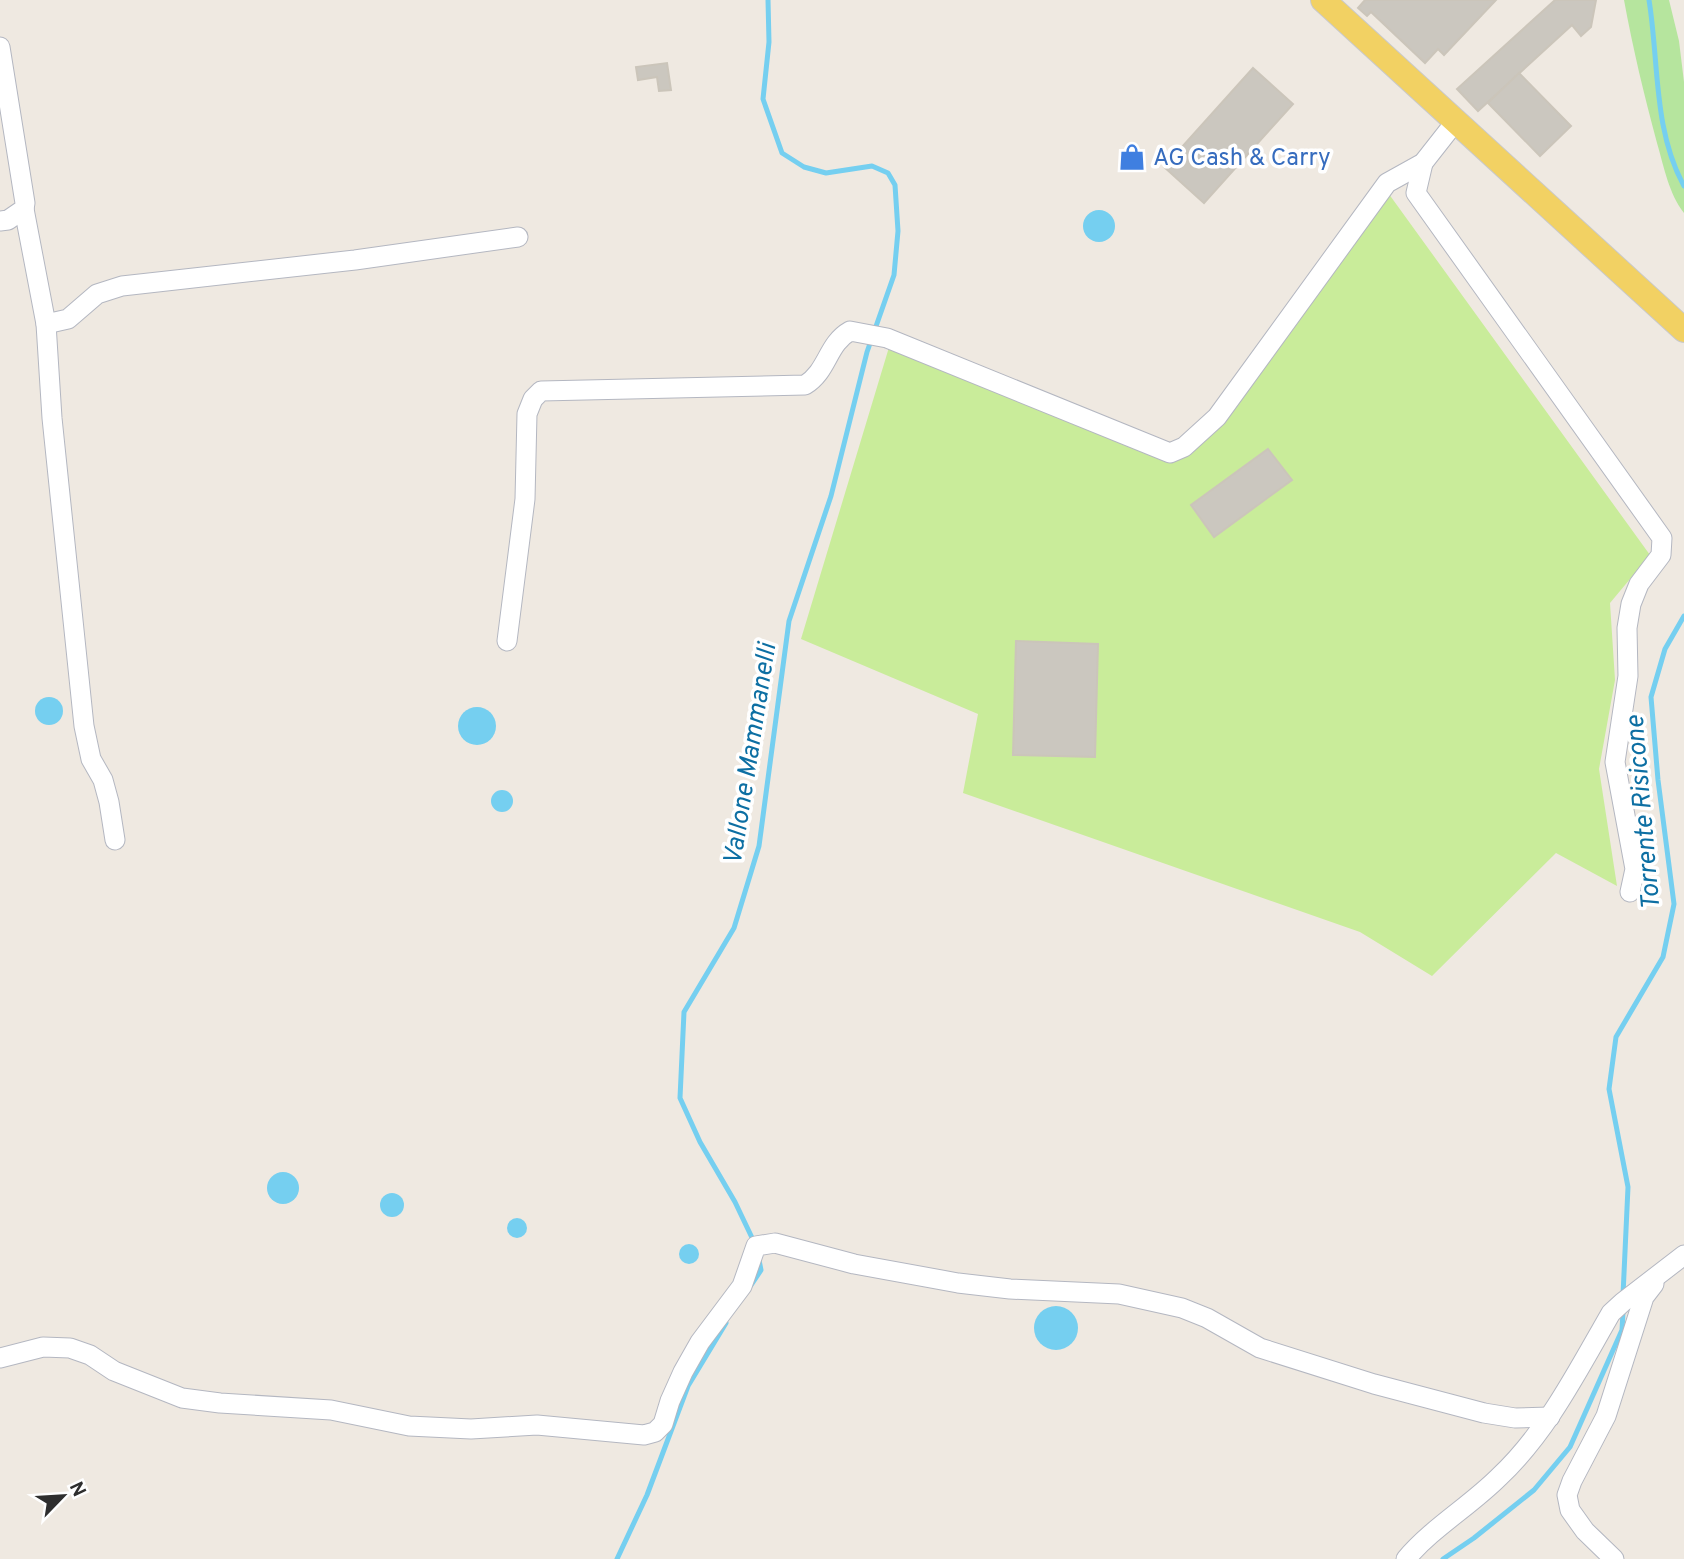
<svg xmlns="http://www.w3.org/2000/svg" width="1684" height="1559" viewBox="0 0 1684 1559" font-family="Overpass,sans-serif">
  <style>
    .green { fill: #b6e59e }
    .pitch { fill: #c9ec9a }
    .water { fill: #75cff0 }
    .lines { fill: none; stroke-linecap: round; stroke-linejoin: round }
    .stream { stroke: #75cff0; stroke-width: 5 }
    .building { fill: #cbc7bf; stroke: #cbc5ba; stroke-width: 2 }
    .minor-casing { stroke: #b4b7c1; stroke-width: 21 }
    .major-casing { stroke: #c9c9c9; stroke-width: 26 }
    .minor { stroke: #fff; stroke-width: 19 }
    .major { stroke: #f2d163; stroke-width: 24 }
    .labels { text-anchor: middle; stroke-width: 7; stroke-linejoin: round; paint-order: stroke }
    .shop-label { font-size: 24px; fill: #366cbe; stroke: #fff; text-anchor: start }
    .water-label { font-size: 26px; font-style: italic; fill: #0d6fa3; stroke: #fff }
  </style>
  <rect width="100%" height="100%" fill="#efe9e1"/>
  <!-- green -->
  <path class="green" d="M1624 0H1669L1679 41 1684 82V213C1669 194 1664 167 1657 143 1644 95 1633 49 1624 0Z"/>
  <!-- pitch -->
  <path class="pitch" d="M1386 190 1650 555 1610 603 1615 680 1599 769 1617 886 1556 853 1432 976 1360 932 963 793 978 714 801 639 890 344 1175 462 1222 417Z"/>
  <!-- water -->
  <g class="water">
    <circle cx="1099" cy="226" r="16"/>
    <circle cx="49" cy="711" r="14"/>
    <circle cx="477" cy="726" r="19"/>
    <circle cx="502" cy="801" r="11"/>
    <circle cx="283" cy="1188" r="16"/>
    <circle cx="392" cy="1205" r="12"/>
    <circle cx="517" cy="1228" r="10"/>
    <circle cx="689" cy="1254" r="10"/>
    <circle cx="1056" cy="1328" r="22"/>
  </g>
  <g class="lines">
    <!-- stream -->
    <g class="stream">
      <path d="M1649 0C1659 61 1653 130 1684 186"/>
      <path d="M755 1244 735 1202 700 1142 680 1098 684 1012 734 928 759 846 789 621 831 496 867 352 894 275 898 231 895 185 888 173 872 166 826 173 804 167 782 153 763 99 769 42 768 0"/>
      <path d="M751 1285 761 1270 759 1260"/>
      <path d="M1623 1295 1628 1187 1609 1089 1616 1037 1663 957 1674 904 1658 780 1651 697 1665 649 1684 616"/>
      <path d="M617 1559 647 1495 688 1386 726 1323"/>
      <path d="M1443 1559 1474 1538 1534 1490 1570 1447 1622 1330 1623 1312"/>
    </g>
  </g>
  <!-- building -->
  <g class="building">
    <path d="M1365 0H1496L1444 55 1438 49 1425 63 1371 12 1367 16 1358 8Z"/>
    <path d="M1555 0H1596L1591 27 1581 36 1572 25 1478 111 1457 89Z"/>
    <path d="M667 63 671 90 659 91 657 77 638 80 636 67Z"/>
    <path d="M1253 68 1293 104 1204 203 1164 167Z"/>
    <path d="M1519 73 1571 126 1540 156 1488 103Z"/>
    <path d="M1268 449 1292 480 1214 537 1191 505Z"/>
    <path d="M1016 641 1098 644 1095 757 1013 755Z"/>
  </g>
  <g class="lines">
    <defs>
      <g id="minor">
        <path d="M0 47 25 203 24 209 8 220 0 221"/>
        <path d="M1423 163 1416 193 1662 538 1661 555 1639 584 1631 604 1627 628 1628 676 1615 762 1635 869 1630 892"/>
        <path d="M24 209 46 324 52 418 84 726 91 759 103 780 109 802 115 840"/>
        <path d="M46 324 68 319 97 294 122 286 355 260 518 237"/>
        <path d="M507 641 525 499 527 414 533 399 541 391 805 385C828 371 827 344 850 331L887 338 1170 453 1184 447 1217 417 1387 183 1423 163 1456 121"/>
        <path d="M0 1358 43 1347 70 1348 90 1355 114 1371 182 1398 220 1403 331 1410 409 1426 471 1429 537 1425 644 1435 655 1432 663 1424 670 1401 683 1372 700 1342 742 1286 756 1246 775 1243 854 1264 958 1283 1010 1289 1119 1294 1182 1308 1207 1318 1260 1348 1374 1384 1484 1413 1515 1418 1550 1417"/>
        <path d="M1406 1559C1432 1528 1470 1506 1499 1477 1547 1432 1578 1370 1611 1313L1623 1302 1684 1255"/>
        <path d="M1614 1559 1585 1531 1570 1510 1567 1495 1572 1481 1606 1416 1644 1297 1654 1284"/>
      </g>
      <path id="major" d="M1323 0 1684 330"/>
    </defs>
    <!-- minor casing -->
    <use href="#minor" class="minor-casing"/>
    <!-- major casing -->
    <use href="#major" class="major-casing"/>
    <!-- minor -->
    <use href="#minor" class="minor"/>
    <!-- major -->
    <use href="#major" class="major"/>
  </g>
  <!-- icons -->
  <defs>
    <symbol id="shop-bare" viewBox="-9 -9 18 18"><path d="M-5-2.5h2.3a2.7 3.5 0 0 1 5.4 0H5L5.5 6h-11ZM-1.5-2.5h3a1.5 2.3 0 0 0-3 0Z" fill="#3f7fe0" stroke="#fff" stroke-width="2.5" paint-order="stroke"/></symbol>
  </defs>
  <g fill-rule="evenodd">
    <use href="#shop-bare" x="1113" y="138" width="38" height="38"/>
  </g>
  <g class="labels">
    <!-- shop labels -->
    <g class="shop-label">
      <text x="1153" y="165">AG Cash &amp; Carry</text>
    </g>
    <!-- water labels -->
    <g class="water-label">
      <text transform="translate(749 754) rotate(-81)" y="9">Vallone Mammanelli</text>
      <text transform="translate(1642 813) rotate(-95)" y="9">Torrente Risicone</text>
    </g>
  </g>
  <!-- north arrow -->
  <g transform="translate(63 1496) rotate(65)" stroke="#ffffff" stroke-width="5" paint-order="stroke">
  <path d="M0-5L12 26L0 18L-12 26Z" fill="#2e2e2e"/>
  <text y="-10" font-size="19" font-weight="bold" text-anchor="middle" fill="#2e2e2e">N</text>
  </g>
</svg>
